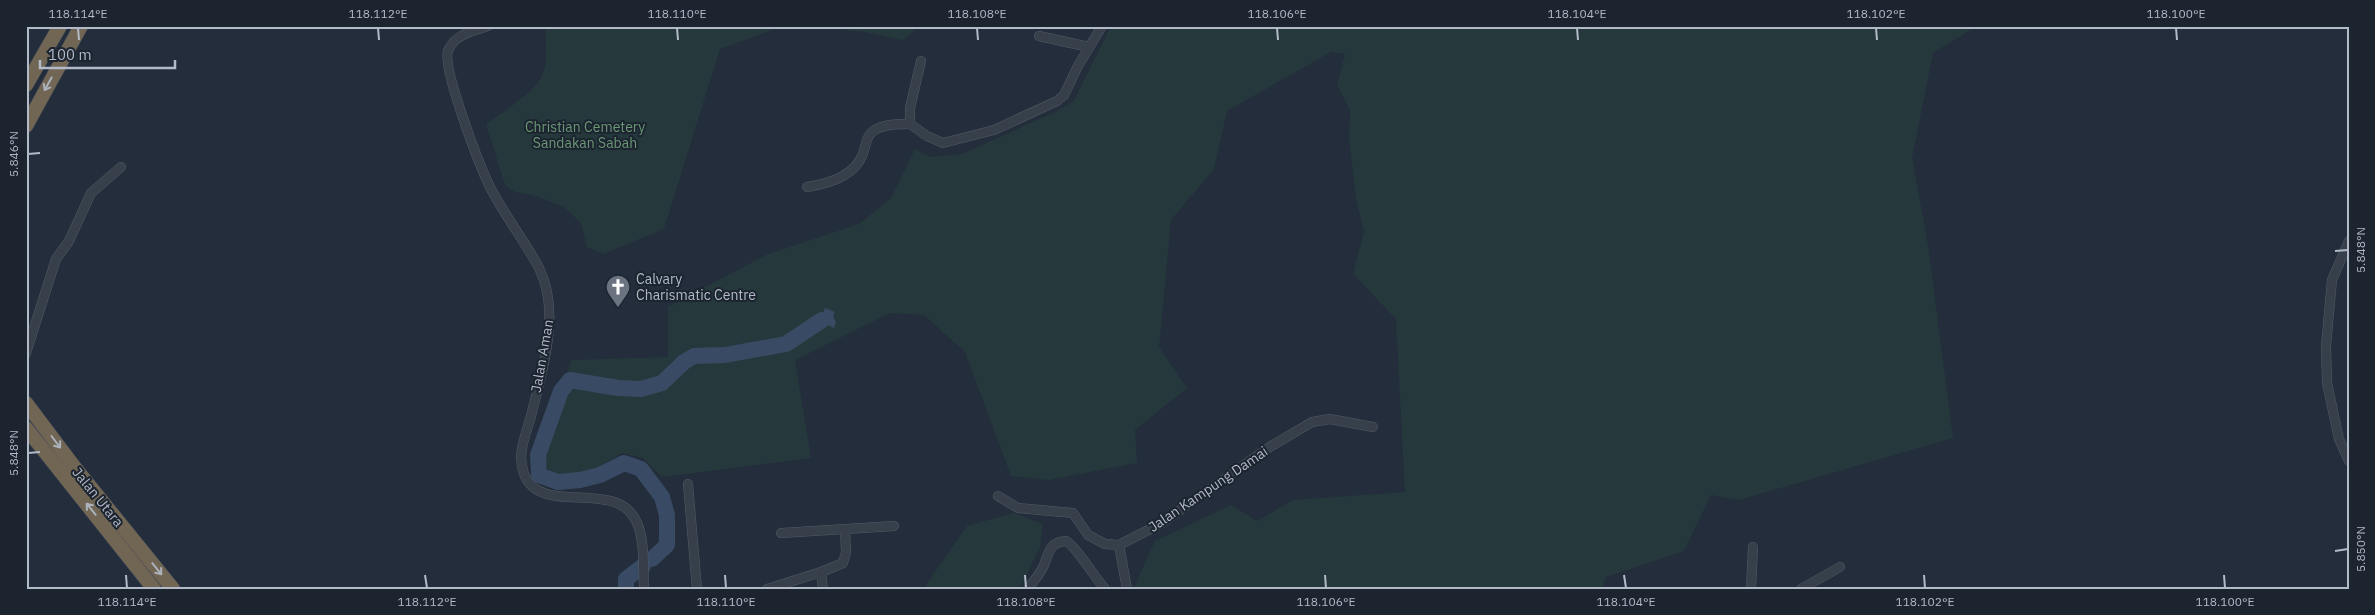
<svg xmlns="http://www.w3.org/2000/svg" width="2375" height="615" viewBox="0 0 2375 615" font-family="'IBM Plex Sans',sans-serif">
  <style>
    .green { fill: #25393c }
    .water { fill: #394b64 }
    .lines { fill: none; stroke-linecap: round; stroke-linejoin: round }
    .river { stroke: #394b64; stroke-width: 16 }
    .minor-casing { stroke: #525a66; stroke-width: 10 }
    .highway-casing { stroke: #424a56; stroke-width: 15 }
    .minor { stroke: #373f4b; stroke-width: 9 }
    .highway { stroke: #716654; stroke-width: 14 }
    .oneway { stroke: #acb2bc }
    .ticks { fill: none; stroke: #b2bac7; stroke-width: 2 }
    .labels { text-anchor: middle; stroke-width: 4; stroke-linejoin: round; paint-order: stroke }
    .park-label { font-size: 14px; fill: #6a9774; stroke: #1c2430 }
    .poi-label { font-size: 14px; fill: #b2bac7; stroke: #1c2430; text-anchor: start }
    .street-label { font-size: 14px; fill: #b2bac7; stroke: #1c2430 }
    .neatline { fill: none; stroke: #b2bac7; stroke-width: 2 }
    .ticks-label { font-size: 12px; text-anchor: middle; fill: #b2bac7 }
  </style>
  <rect width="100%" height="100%" fill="#232d3b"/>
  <!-- green -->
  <g class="green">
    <path d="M545 26H783L720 49 664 229 603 254 587 247 581 223 564 207 536 196 515 192 505 185 486 124C500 114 535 92 542 76 548 62 546 41 545 26Z"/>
    <path d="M808 26H920L903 40 865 32Z"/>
    <path d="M1111 26H1977L1933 53 1912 158 1928 245 1953 438 1739 500 1711 495 1684 551 1606 577 1602 589H1135L1134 587 1155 541 1231 505 1257 521 1293 500 1405 492 1396 319 1353 274 1364 232 1356 199 1349 138 1350 110 1337 85 1345 54 1331 52 1227 111 1214 169 1171 220 1159 347 1187 388 1135 430 1137 463 1048 480 1011 476 965 352 924 315 890 313 795 360 811 458 662 477 643 458 622 453C598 467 576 484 548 469L545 458 571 360 668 357V307L768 254 859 224 891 198 915 149 930 157 962 154 1055 112 1073 102Z"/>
    <path d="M1014 513 1043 524 1040 547 1020 589H923L967 526Z"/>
  </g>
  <!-- water -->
  <path class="water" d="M825 308 835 312 833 315 836 323 834 328 824 323 822 316Z"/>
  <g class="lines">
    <!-- river -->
    <g class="river">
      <path d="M652 559 667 545V515L662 497 641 469 624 463 600 475 580 480 558 482 539 475 538 455 561 391 570 380 618 388 641 389 662 383 684 362 694 356 725 355 786 344 822 320"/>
      <path d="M626 589V579L643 566"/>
    </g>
    <defs>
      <g id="minor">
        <path d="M488 26C474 31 454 34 448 51 442 68 480 167 490 187 504 215 525 241 539 268 561 312 543 368 532 412 527 433 516 453 524 474 542 520 622 473 639 528 645 547 643 570 644 589"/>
        <path d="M1039 36 1089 47"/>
        <path d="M921 61 910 108V124L927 136 943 143 994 130 1057 101 1064 95 1078 66 1102 26"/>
        <path d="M807 187C827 184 853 177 862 156 866 148 865 138 872 132 881 124 898 124 910 124"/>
        <path d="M2349 241 2332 280 2326 346 2327 383 2339 439 2349 461"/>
        <path d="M26 353 56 259 69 241 91 193 121 167"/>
        <path d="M688 484 697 589"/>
        <path d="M998 496 1018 508 1073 513 1088 535 1105 544 1119 545 1162 523 1268 448 1312 422 1330 419 1373 427"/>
        <path d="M781 533 894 526"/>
        <path d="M1119 545 1127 589"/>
        <path d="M821 572 823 589"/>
        <path d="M767 589 821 572 843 563 846 552 845 529"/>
        <path d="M1028 589C1033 582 1040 574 1044 565 1049 552 1050 542 1066 541 1073 543 1097 580 1105 589"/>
        <path d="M1751 589 1753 547"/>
        <path d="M1801 589 1840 567"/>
      </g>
      <g id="highway">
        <path d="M26 85 60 26"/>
        <path d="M26 126 81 26"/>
        <path d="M26 403 75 468 173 589"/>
        <path d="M26 428 154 589"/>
      </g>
    </defs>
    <!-- minor casing -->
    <use href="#minor" class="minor-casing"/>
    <!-- highway casing -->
    <use href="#highway" class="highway-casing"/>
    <!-- minor -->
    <use href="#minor" class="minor"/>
    <!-- highway -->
    <use href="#highway" class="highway"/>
  </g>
  <!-- one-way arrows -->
  <defs><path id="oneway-shaft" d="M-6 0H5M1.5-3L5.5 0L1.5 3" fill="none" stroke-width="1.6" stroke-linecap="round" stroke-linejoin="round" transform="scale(1.25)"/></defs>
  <g class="oneway">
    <use href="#oneway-shaft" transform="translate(48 84) rotate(119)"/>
    <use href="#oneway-shaft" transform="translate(56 442) rotate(53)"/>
    <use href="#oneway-shaft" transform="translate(91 509) rotate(-129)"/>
    <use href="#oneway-shaft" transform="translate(157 569) rotate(51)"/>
  </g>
  <!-- ticks -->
  <path class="ticks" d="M78 28 79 40M378 28 379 40M677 28 678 40M977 28 978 40M1277 28 1278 40M1577 28 1578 40M1876 28 1877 40M2176 28 2177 40M28 154 40 153M2335 251 2348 250M28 453 40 452M2335 551 2348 549M126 575 127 588M425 575 427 588M725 575 726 588M1025 575 1026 588M1325 575 1326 588M1624 575 1626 588M1924 575 1925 588M2224 575 2225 588"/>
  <!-- icons -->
  <defs>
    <symbol id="church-pin" viewBox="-11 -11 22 30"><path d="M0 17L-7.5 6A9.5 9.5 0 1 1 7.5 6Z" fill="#6b7280" stroke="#1c2430"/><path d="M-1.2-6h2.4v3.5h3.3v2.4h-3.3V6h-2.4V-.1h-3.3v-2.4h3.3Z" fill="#fff"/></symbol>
  </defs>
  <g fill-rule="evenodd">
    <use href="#church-pin" x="604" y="273" width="28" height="38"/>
  </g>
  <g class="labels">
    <!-- park labels -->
    <g class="park-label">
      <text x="585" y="132">Christian Cemetery<tspan x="585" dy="16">Sandakan Sabah</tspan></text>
    </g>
    <!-- poi labels -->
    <g class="poi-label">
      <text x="636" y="284">Calvary<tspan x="636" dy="16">Charismatic Centre</tspan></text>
    </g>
    <!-- street labels -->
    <g class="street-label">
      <text transform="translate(542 356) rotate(-80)" y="5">Jalan Aman</text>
      <text transform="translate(1208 489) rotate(-34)" y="5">Jalan Kampung Damai</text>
      <text transform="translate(98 497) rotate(51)" y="5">Jalan Utara</text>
    </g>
  </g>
  <!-- border -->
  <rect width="2375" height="615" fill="none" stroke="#1c2430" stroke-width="55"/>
  <!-- scale -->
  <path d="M40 60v8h135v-8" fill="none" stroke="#b2bac7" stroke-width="2.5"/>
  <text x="48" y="60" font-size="15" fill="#b2bac7" stroke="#1c2430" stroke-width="4" paint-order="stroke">100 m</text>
  <rect x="28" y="28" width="2320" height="560" class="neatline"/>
  <g class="ticks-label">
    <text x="78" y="18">118.114°E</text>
    <text x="378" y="18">118.112°E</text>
    <text x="677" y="18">118.110°E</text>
    <text x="977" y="18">118.108°E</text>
    <text x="1277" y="18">118.106°E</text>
    <text x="1577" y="18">118.104°E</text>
    <text x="1876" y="18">118.102°E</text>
    <text x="2176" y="18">118.100°E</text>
    <text transform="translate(14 154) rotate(-90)" y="4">5.846°N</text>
    <text transform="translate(2361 250) rotate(-90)" y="4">5.848°N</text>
    <text transform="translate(14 453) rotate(-90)" y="4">5.848°N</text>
    <text transform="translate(2361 549) rotate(-90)" y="4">5.850°N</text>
    <text x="127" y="606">118.114°E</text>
    <text x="427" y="606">118.112°E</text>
    <text x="726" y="606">118.110°E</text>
    <text x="1026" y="606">118.108°E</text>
    <text x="1326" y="606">118.106°E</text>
    <text x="1626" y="606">118.104°E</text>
    <text x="1925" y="606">118.102°E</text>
    <text x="2225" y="606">118.100°E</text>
  </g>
</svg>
